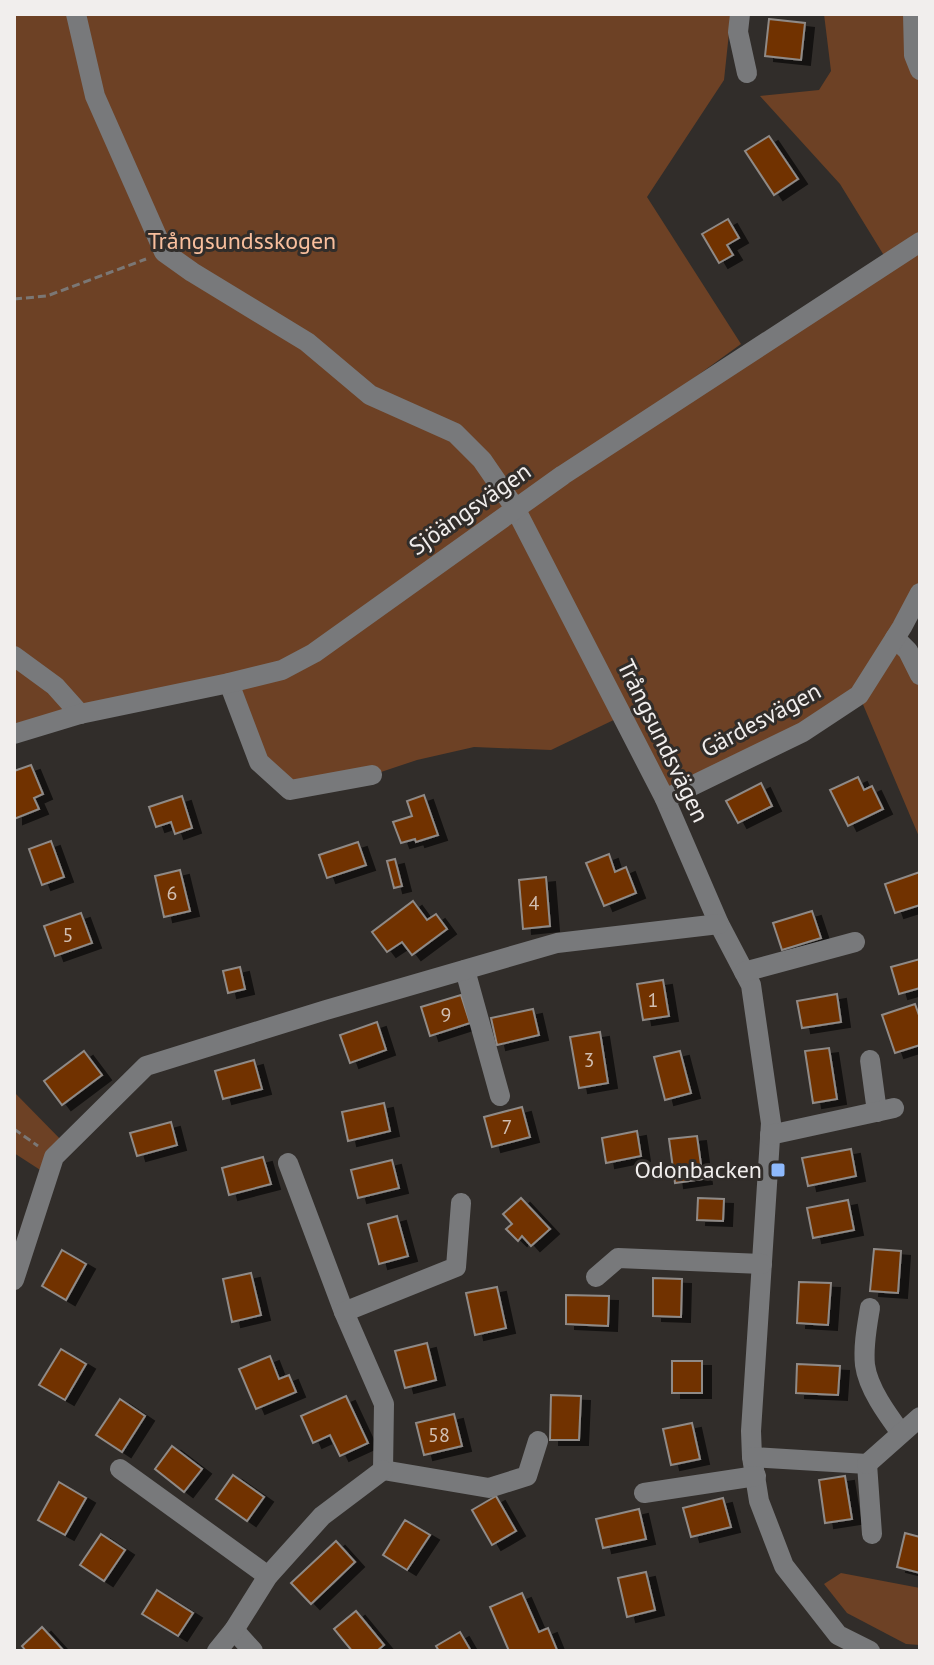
<svg xmlns="http://www.w3.org/2000/svg" width="934" height="1665" viewBox="0 0 934 1665" font-family="'PT Sans',sans-serif">
  <style>
    .green { fill: #6d4125 }
    .building { fill: #713300; stroke: #8f8a87; stroke-width: 2; filter: url(#shadow) }
    .lines { fill: none; stroke-linecap: round; stroke-linejoin: round }
    .path { stroke: #7b7775; stroke-width: 3; stroke-dasharray: 8 4; stroke-linecap: butt }
    .minor { stroke: #78797b; stroke-width: 20 }
    .poi-dot { fill: #8eb9fc; stroke: #312d2a; stroke-width: 3 }
    .labels { text-anchor: middle; stroke-width: 6; stroke-linejoin: round; paint-order: stroke }
    .number-label { font-size: 20px; fill: #d1bfb2 }
    .park-label { font-size: 24px; fill: #f9bf9d; stroke: #312d2a }
    .street-label { font-size: 24px; fill: #f1eeed; stroke: #312d2a }
    .poi-label { font-size: 24px; fill: #f1eeed; stroke: #312d2a; text-anchor: end }
  </style>
  <defs>
    <filter id="shadow"><feDropShadow dx="9" dy="5" stdDeviation="0" flood-color="#0009"/></filter>
  </defs>
  <rect width="100%" height="100%" fill="#312d2a"/>
  <!-- green -->
  <g class="green">
    <path d="M14 14H731L724 80 647 197 741 344 524 501 888 262 840 184 760 96 819 90 831 71 824 14H913L920 70V593L902 627 920 664V839L859 695 665 799 622 716 551 750 474 747 417 760 372 775 290 790 259 762 229 683 14 734Z"/>
    <path d="M14 1092 66 1145 48 1175 14 1153Z"/>
    <path d="M841 1573 920 1588V1645L906 1644 847 1613 824 1584Z"/>
  </g>
  <!-- building -->
  <g class="building">
    <path d="M769 19 805 23 801 60 765 56Z"/>
    <path d="M769 136 798 179 774 195 745 151Z"/>
    <path d="M728 219 739 238 727 245 733 255 719 263 702 234Z"/>
    <path d="M31 765 43 794 34 798 39 809 14 819V771Z"/>
    <path d="M858 777 864 790 872 786 883 809 848 826 830 790Z"/>
    <path d="M761 783 772 806 738 823 726 801Z"/>
    <path d="M424 795 438 835 416 842 415 839 401 843 393 822 412 816 407 801Z"/>
    <path d="M182 796 192 828 175 834 171 822 156 827 149 807Z"/>
    <path d="M51 841 64 877 42 885 29 849Z"/>
    <path d="M358 842 366 865 327 878 319 855Z"/>
    <path d="M609 854 615 872 626 867 636 893 604 906 586 863Z"/>
    <path d="M395 859 402 886 394 888 387 861Z"/>
    <path d="M180 870 190 911 164 917 155 876Z"/>
    <path d="M920 872V905L895 913 885 884Z"/>
    <path d="M546 877 550 926 523 929 519 880Z"/>
    <path d="M413 901 427 920 436 914 447 929 412 955 402 942 387 952 372 932Z"/>
    <path d="M812 911 821 938 782 950 773 923Z"/>
    <path d="M81 913 92 943 55 956 44 926Z"/>
    <path d="M920 959V988L899 994 891 967Z"/>
    <path d="M240 967 245 989 228 993 223 971Z"/>
    <path d="M663 980 669 1016 643 1020 637 984Z"/>
    <path d="M837 994 841 1022 802 1028 797 1001Z"/>
    <path d="M461 995 470 1023 430 1036 421 1007Z"/>
    <path d="M915 1004 920 1018V1045L895 1053 882 1015Z"/>
    <path d="M533 1009 539 1035 497 1045 491 1018Z"/>
    <path d="M377 1022 386 1050 350 1063 340 1035Z"/>
    <path d="M600 1032 608 1083 579 1088 570 1037Z"/>
    <path d="M829 1048 837 1099 813 1103 805 1051Z"/>
    <path d="M84 1051 102 1075 62 1105 44 1081Z"/>
    <path d="M680 1051 691 1093 665 1100 654 1057Z"/>
    <path d="M254 1060 262 1089 223 1099 215 1071Z"/>
    <path d="M384 1103 390 1131 348 1141 342 1112Z"/>
    <path d="M522 1107 530 1137 492 1147 484 1117Z"/>
    <path d="M171 1122 177 1145 137 1156 130 1133Z"/>
    <path d="M637 1131 641 1156 606 1163 602 1138Z"/>
    <path d="M697 1136 703 1179 675 1183 669 1139Z"/>
    <path d="M851 1149 856 1176 808 1186 802 1158Z"/>
    <path d="M263 1157 271 1184 229 1195 222 1168Z"/>
    <path d="M392 1160 399 1188 358 1198 351 1170Z"/>
    <path d="M521 1198 550 1229 531 1246 522 1236 518 1241 506 1229 512 1224 503 1214Z"/>
    <path d="M698 1198 724 1199 723 1221 697 1220Z"/>
    <path d="M848 1200 854 1230 813 1238 807 1208Z"/>
    <path d="M397 1216 408 1256 379 1264 368 1224Z"/>
    <path d="M874 1249 901 1251 898 1293 870 1291Z"/>
    <path d="M62 1250 86 1264 66 1300 42 1286Z"/>
    <path d="M251 1273 261 1315 232 1322 223 1279Z"/>
    <path d="M653 1278 682 1279 681 1317 653 1316Z"/>
    <path d="M799 1282 831 1283 828 1325 797 1323Z"/>
    <path d="M497 1287 506 1328 475 1335 466 1293Z"/>
    <path d="M566 1295 609 1296 608 1326 566 1324Z"/>
    <path d="M427 1343 436 1380 405 1388 395 1351Z"/>
    <path d="M61 1349 86 1364 65 1400 39 1385Z"/>
    <path d="M270 1356 279 1379 289 1375 296 1392 256 1409 239 1369Z"/>
    <rect x="672" y="1361" width="30" height="32"/>
    <path d="M797 1364 840 1366 838 1395 796 1393Z"/>
    <path d="M551 1395 581 1396 579 1440H550Z"/>
    <path d="M346 1396 368 1443 340 1456 330 1435 313 1443 301 1416Z"/>
    <path d="M120 1399 145 1416 122 1452 96 1435Z"/>
    <path d="M454 1414 462 1446 424 1455 416 1423Z"/>
    <path d="M692 1423 700 1459 671 1465 663 1429Z"/>
    <path d="M172 1446 202 1469 184 1492 155 1469Z"/>
    <path d="M233 1475 264 1497 247 1521 216 1499Z"/>
    <path d="M845 1476 852 1519 825 1523 819 1480Z"/>
    <path d="M59 1482 86 1498 65 1535 38 1520Z"/>
    <path d="M496 1496 516 1531 492 1545 472 1510Z"/>
    <path d="M723 1498 731 1527 691 1537 683 1508Z"/>
    <path d="M639 1509 646 1539 603 1548 596 1519Z"/>
    <path d="M405 1520 430 1535 407 1570 383 1555Z"/>
    <path d="M905 1533 920 1537V1573L897 1567Z"/>
    <path d="M101 1534 125 1550 104 1581 80 1565Z"/>
    <path d="M336 1541 355 1562 311 1604 291 1583Z"/>
    <path d="M646 1572 655 1610 627 1617 618 1578Z"/>
    <path d="M157 1590 193 1613 178 1636 142 1614Z"/>
    <path d="M522 1593 539 1632 548 1628 557 1650 509 1651 490 1607Z"/>
    <path d="M356 1611 384 1645 377 1651H352L334 1629Z"/>
    <path d="M42 1627 64 1651H26L22 1646Z"/>
    <path d="M460 1632 471 1651H439L436 1646Z"/>
  </g>
  <g class="lines">
    <!-- path -->
    <g class="path">
      <path d="M14 299 47 296 146 259"/>
      <path d="M14 1129 38 1146"/>
    </g>
    <!-- minor -->
    <g class="minor">
      <path d="M76 14 95 96 164 252 192 272 307 342 370 395 455 433 482 460 515 508 665 799 719 924 751 985 771 1123 751 1431 752 1457 759 1501 784 1566 838 1635 870 1651"/>
      <path d="M740 14 738 32 747 73"/>
      <path d="M913 14 914 55 920 70"/>
      <path d="M895 638 908 651 920 675"/>
      <path d="M14 656 55 686 80 714"/>
      <path d="M229 683 259 762 290 790 372 775"/>
      <path d="M14 734 80 714 229 683 282 670 314 653 563 475 920 242"/>
      <path d="M665 799 803 732 859 695 902 627 920 593"/>
      <path d="M465 970 500 1096"/>
      <path d="M744 972 855 942"/>
      <path d="M870 1060 877 1112"/>
      <path d="M770 1135 894 1108"/>
      <path d="M288 1163 344 1312 384 1404 383 1470 489 1488 527 1476 538 1441"/>
      <path d="M596 1277 618 1258 762 1264"/>
      <path d="M14 1280 54 1157 146 1066 326 1010 557 943 719 924"/>
      <path d="M870 1308C867 1326 863 1346 865 1365 868 1388 887 1414 901 1433"/>
      <path d="M344 1312 456 1267 461 1203"/>
      <path d="M752 1457 867 1464 872 1534"/>
      <path d="M867 1464 920 1417"/>
      <path d="M120 1469 268 1576"/>
      <path d="M644 1493 756 1476"/>
      <path d="M234 1630 253 1651"/>
      <path d="M217 1651 234 1630 268 1576 322 1516 383 1470"/>
    </g>
  </g>
  <!-- markers -->
  <rect class="poi-dot" x="770" y="1162" width="16" height="16" rx="4"/>
  <g class="labels">
    <!-- number labels -->
    <g class="number-label">
      <text x="172" y="900">6</text>
      <text x="534" y="910">4</text>
      <text x="68" y="942">5</text>
      <text x="653" y="1007">1</text>
      <text x="446" y="1022">9</text>
      <text x="589" y="1067">3</text>
      <text x="507" y="1134">7</text>
      <text x="439" y="1442">58</text>
    </g>
    <!-- park labels -->
    <g class="park-label">
      <text x="242" y="249">Trångsundsskogen</text>
    </g>
    <!-- street labels -->
    <g class="street-label">
      <text transform="translate(470 509) rotate(-35)" y="8">Sjöängsvägen</text>
      <text transform="translate(761 720) rotate(-28)" y="8">Gärdesvägen</text>
      <text transform="translate(663 741) rotate(64)" y="8">Trångsundsvägen</text>
    </g>
    <!-- poi labels -->
    <g class="poi-label">
      <text x="762" y="1178">Odonbacken</text>
    </g>
  </g>
  <!-- border -->
  <rect width="934" height="1665" fill="none" stroke="#f1eeed" stroke-width="32"/>
</svg>
